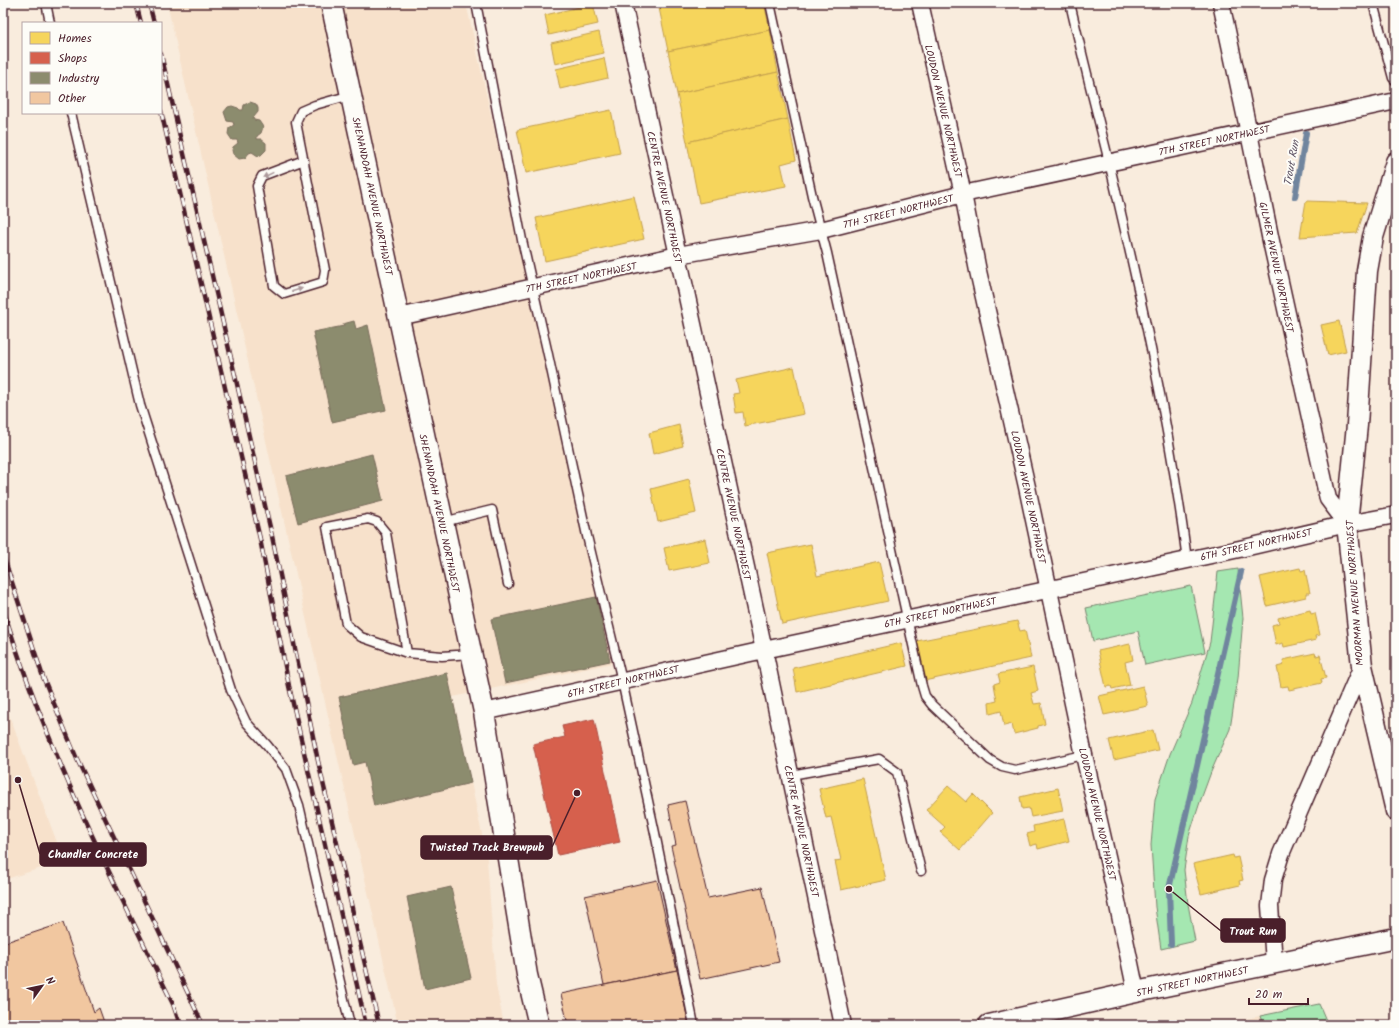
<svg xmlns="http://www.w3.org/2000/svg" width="1399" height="1028" viewBox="0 0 1399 1028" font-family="Kalam,sans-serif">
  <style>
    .built { fill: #f7e1cb }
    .green { fill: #a5e7b1; stroke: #78836e }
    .homes { fill: #f6d55c; stroke: #c29e4d }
    .shops { fill: #d6604d; stroke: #ac4c43 }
    .industry { fill: #8c8c6e; stroke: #786b5a }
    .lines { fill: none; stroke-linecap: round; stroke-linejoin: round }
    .stream { stroke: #70859e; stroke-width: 6 }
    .building { fill: #f1c7a0; stroke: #4a1f2b }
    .service-casing { stroke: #4a1f2b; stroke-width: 11 }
    .minor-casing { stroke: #4a1f2b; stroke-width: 19 }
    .tertiary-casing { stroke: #4a1f2b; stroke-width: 23 }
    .service { stroke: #fdfcf7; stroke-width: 8 }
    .minor { stroke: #fdfcf7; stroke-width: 16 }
    .tertiary { stroke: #fdfcf7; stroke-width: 20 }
    .rail-casing { stroke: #4a1f2b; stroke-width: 4.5 }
    .rail { stroke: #fdfcf7; stroke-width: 3; stroke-dasharray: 9; stroke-linecap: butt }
    .oneway { fill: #ac999b }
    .labels { text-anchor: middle; stroke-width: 4; stroke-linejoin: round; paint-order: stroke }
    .street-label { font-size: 10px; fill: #4a1f2b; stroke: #fdfcf7 }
    .water-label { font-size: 11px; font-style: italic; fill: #5d5264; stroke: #fdfcf7 }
    .leader { fill: none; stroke: #4a1f2b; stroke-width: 1.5 }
    .callout-dot { fill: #4a1f2b; stroke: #fdfcf7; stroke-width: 1.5 }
    .callout { fill: #4a1f2b; stroke: #4a1f2b; stroke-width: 1.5 }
    .callout-label { font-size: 11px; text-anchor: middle; font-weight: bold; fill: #fff }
  </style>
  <rect width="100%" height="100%" fill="#f9ecdd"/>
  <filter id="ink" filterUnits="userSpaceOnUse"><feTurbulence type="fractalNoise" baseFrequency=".025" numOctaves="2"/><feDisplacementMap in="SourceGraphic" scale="8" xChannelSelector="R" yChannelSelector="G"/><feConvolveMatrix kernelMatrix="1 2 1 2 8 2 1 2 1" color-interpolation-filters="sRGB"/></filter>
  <g filter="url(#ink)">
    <!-- built -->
    <g class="built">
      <path d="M167 3H466L613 663 453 697 487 858 496 985 504 1025H398Z"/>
      <path d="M3 699 64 861 3 880Z"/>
      <path d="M1260 1016 1263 1025H1216Z"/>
    </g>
    <!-- green -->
    <g class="green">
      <path d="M1238 569 1243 618 1238 678 1230 729 1211 772 1200 802 1189 836 1184 870 1188 904 1195 941 1161 949 1155 907 1151 845 1155 799 1170 754 1192 703 1210 642 1218 572Z"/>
      <path d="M1191 586 1205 652 1145 665 1138 631 1093 641 1086 608Z"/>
      <path d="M1319 1004 1328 1025H1263L1260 1016Z"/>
    </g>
    <!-- homes -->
    <g class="homes">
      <path d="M658 3H764L770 30 668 51Z"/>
      <path d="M593 4 598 24 549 35 545 15Z"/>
      <path d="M770 30 778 72 677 94 668 51Z"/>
      <path d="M599 32 604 53 555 64 551 43Z"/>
      <path d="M604 58 608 78 560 89 556 69Z"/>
      <path d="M778 72 788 119 687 142 677 94Z"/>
      <path d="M611 110 620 153 526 173 517 130Z"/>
      <path d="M788 119 796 160 781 164 786 186 699 203 687 142Z"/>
      <path d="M634 196 644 239 545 261 536 218Z"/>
      <path d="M1306 201 1367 203 1357 233 1300 237Z"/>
      <path d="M1339 321 1346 351 1328 355 1321 325Z"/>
      <path d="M794 367 804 414 745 426 743 412 736 413 733 394 739 393 736 380Z"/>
      <path d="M679 425 683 446 653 454 649 433Z"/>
      <path d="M689 479 696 513 658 522 651 489Z"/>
      <path d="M705 539 710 563 669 571 664 548Z"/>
      <path d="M811 544 817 576 879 562 888 601 782 624 767 553Z"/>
      <path d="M1300 568 1301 571 1305 570 1310 593H1306V597L1267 606 1260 577Z"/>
      <path d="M1310 610 1311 614 1315 613 1320 635 1315 636 1316 640 1284 647 1283 643 1276 645 1272 625 1279 623 1278 618Z"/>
      <path d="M1017 621 1020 631 1025 630 1031 658 924 681 917 641Z"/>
      <path d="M901 643 907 666 797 692 793 668Z"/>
      <path d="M1130 644 1133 660 1125 662 1130 685 1112 689 1111 686 1106 687 1098 651Z"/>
      <path d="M1315 653 1316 656 1320 655 1326 678 1321 679 1322 683 1289 690 1288 686 1281 687 1277 667 1284 665 1283 660Z"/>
      <path d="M1033 667 1038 691 1031 693 1034 704 1041 703 1045 724 1038 726V728L1014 734 1012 724 1004 726 1001 711 990 714 989 703 997 701 994 684 1000 682 998 674Z"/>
      <path d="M1143 686 1148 706 1104 715 1099 696Z"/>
      <path d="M1153 730 1158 750 1114 760 1109 740Z"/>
      <path d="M863 779 886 880 841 890 835 861 841 860 831 817 826 818 819 789Z"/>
      <path d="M948 786 966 802 973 794 992 813 960 850 940 832 945 827 926 810Z"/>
      <path d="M1058 788 1063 811 1031 817 1029 808 1022 809 1020 797Z"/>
      <path d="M1064 819 1069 841 1038 849 1037 844 1030 846 1027 834 1034 832 1033 826Z"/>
      <path d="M1233 855 1234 858 1238 857 1243 880 1239 881 1240 885 1201 894 1193 864Z"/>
    </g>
    <!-- shops -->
    <path class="shops" d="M594 719 620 842 558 855 533 744 565 737 562 726Z"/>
    <!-- industry -->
    <g class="industry">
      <path d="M250 102 256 104 258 108V112L253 118 254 120 259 121 263 127 261 133 257 136V139H261L266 143V150L261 155 258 156 252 152 249 153 245 158 239 159 233 154 232 150 233 147 238 143 237 140H232L228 134 229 128 234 125 233 122 227 121 224 112 228 107 232 106 238 108 240 110H243L244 105Z"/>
      <path d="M354 321 356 329 368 325 386 410 332 422 313 332 344 326 343 324Z"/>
      <path d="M372 454 383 501 298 523 286 476Z"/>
      <path d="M596 597 610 661 505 683 491 619Z"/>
      <path d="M447 673 471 783 374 806 365 762 353 765 339 697Z"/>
      <path d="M451 887 471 978 425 989 407 897Z"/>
    </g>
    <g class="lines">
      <!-- stream -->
      <g class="stream">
        <path d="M1295 197 1306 133"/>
        <path d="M1171 944 1169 889 1241 572"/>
      </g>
    </g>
    <!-- building -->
    <g class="building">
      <path d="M685 801 708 898 762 887 779 962 700 979 671 846 676 845 668 805Z"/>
      <path d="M657 880 677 970 604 985 585 896Z"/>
      <path d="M63 923 94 1012 99 1008 105 1025H3V943Z"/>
      <path d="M677 970 689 1025H568L561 994Z"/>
    </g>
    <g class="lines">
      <defs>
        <g id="service">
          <path d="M46 3 50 23"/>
          <path d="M476 3 522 240 547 350 587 536 622 681 655 833 694 1025"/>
          <path d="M770 3 812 196 827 253 922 686 925 696 932 705 990 760 1002 767 1015 770 1084 755"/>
          <path d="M1070 3C1082 56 1096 109 1109 162 1140 293 1170 426 1187 560"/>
          <path d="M1373 3 1393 78 1396 81"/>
          <path d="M71 113 140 405 231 690 246 722 267 745 286 769 299 805 350 1025"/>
          <path d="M304 160 262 176 257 186 274 286 284 294 323 282 325 270 296 122 301 111 315 105 351 95"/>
          <path d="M443 522 492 510 508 584"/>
          <path d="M407 653 386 533 377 522 368 519 327 527 346 624 361 637 407 653 442 656 471 654"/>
          <path d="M791 775 879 759 897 772 921 871"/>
        </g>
        <g id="minor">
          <path d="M623 3 764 650 843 1025"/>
          <path d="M920 3 963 194 978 271 1027 487 1084 755 1114 887 1136 992"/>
          <path d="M1221 3 1249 133 1271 241 1328 499 1347 524"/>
          <path d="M399 317 678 255 821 230 963 194 1396 101"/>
          <path d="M484 712 764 650 1244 548 1347 524 1396 515"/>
          <path d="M1274 963 1270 906 1273 880 1281 854 1362 666"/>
        </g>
        <g id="tertiary">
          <path d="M331 3 484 712 527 975 539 1025"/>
          <path d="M1396 162 1373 237 1367 271 1357 425 1347 524 1362 666 1396 811"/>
          <path d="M989 1025 1136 992 1396 938"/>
        </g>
      </defs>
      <!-- service casing -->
      <use href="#service" class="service-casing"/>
      <!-- minor casing -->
      <use href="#minor" class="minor-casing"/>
      <!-- tertiary casing -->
      <use href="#tertiary" class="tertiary-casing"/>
      <!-- service -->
      <use href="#service" class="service"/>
      <!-- minor -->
      <use href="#minor" class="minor"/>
      <!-- tertiary -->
      <use href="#tertiary" class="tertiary"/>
      <defs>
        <g id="rail">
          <path d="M136 3 141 23"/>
          <path d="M149 3 154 23"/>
          <path d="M161 54 272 536 318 761 379 1025"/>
          <path d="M161 111 260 539 289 686 366 1025"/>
          <path d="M3 555 43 677 77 759 203 1025"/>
          <path d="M3 608C45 746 110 875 173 1004L180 1025"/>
        </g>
      </defs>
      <!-- rail casing -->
      <use href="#rail" class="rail-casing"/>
      <!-- rail -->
      <use href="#rail" class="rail"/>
    </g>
    <!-- one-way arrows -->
    <defs><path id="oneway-solid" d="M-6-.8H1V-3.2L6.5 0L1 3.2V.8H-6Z"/></defs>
    <g class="oneway">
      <use href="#oneway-solid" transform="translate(268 175) rotate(154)"/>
      <use href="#oneway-solid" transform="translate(297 290) rotate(-17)"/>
    </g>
  </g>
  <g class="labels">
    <!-- street labels -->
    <g class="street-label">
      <text transform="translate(944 111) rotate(77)" y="4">LOUDON AVENUE NORTHWEST</text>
      <text transform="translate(1214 140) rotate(-12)" y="4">7TH STREET NORTHWEST</text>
      <text transform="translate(373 196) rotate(78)" y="4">SHENANDOAH AVENUE NORTHWEST</text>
      <text transform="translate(665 197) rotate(78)" y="4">CENTRE AVENUE NORTHWEST</text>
      <text transform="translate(898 211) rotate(-14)" y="4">7TH STREET NORTHWEST</text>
      <text transform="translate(1277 267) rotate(78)" y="4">GILMER AVENUE NORTHWEST</text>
      <text transform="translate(581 277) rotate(-12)" y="4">7TH STREET NORTHWEST</text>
      <text transform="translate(1029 497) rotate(78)" y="4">LOUDON AVENUE NORTHWEST</text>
      <text transform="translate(440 513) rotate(78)" y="4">SHENANDOAH AVENUE NORTHWEST</text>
      <text transform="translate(734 514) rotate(78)" y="4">CENTRE AVENUE NORTHWEST</text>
      <text transform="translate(1256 544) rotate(-13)" y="4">6TH STREET NORTHWEST</text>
      <text transform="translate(1354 593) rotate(-94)" y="4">MOORMAN AVENUE NORTHWEST</text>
      <text transform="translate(940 612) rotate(-12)" y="4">6TH STREET NORTHWEST</text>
      <text transform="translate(623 681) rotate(-13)" y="4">6TH STREET NORTHWEST</text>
      <text transform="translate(1098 814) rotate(77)" y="4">LOUDON AVENUE NORTHWEST</text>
      <text transform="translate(802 831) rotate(78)" y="4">CENTRE AVENUE NORTHWEST</text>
      <text transform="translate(1192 981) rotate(-12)" y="4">5TH STREET NORTHWEST</text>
    </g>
    <!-- water labels -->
    <g class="water-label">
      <text transform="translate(1291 163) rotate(-80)" y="4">Trout Run</text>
    </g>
  </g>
  <!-- callouts -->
  <path class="leader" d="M577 793L552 847M18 780L40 854M1169 889L1221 931"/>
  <g class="callout-dot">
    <circle cx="577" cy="793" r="4"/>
    <circle cx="18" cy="780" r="4"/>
    <circle cx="1169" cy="889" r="4"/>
  </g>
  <g class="callout">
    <rect x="421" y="836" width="131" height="23" rx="4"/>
    <rect x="40" y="843" width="106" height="23" rx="4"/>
    <rect x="1221" y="919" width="64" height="23" rx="4"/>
  </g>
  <g class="callout-label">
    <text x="487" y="851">Twisted Track Brewpub</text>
    <text x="93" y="858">Chandler Concrete</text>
    <text x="1253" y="935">Trout Run</text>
  </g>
  <!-- margin -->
  <rect width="1399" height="1028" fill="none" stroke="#fdfcf7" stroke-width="16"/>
  <rect x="8" y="8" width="1383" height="1012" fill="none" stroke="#4a1f2b" stroke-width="1.5" filter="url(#ink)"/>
  <!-- legend -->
  <rect x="22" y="22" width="140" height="92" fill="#fdfcf7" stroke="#b5a4a5"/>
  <rect x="30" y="32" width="20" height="12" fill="#f6d55c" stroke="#b5a4a5"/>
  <text x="58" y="42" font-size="12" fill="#4a1f2b">Homes</text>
  <rect x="30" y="52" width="20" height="12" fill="#d6604d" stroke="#b5a4a5"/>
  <text x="58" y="62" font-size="12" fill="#4a1f2b">Shops</text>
  <rect x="30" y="72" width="20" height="12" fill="#8c8c6e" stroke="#b5a4a5"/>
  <text x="58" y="82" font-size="12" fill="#4a1f2b">Industry</text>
  <rect x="30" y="92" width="20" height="12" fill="#f1c7a0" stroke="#b5a4a5"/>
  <text x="58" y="102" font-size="12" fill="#4a1f2b">Other</text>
  <!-- north arrow -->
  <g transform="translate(42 986) rotate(57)" stroke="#fdfcf7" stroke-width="3" paint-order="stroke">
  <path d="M0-3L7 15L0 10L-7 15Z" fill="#4a1f2b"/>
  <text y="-6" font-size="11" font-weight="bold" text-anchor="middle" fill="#4a1f2b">N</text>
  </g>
  <!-- scale -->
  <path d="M1249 998v6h59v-6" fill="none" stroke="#4a1f2b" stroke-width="2"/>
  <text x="1255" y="998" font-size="12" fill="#4a1f2b" stroke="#fdfcf7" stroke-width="3" paint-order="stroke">20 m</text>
</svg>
